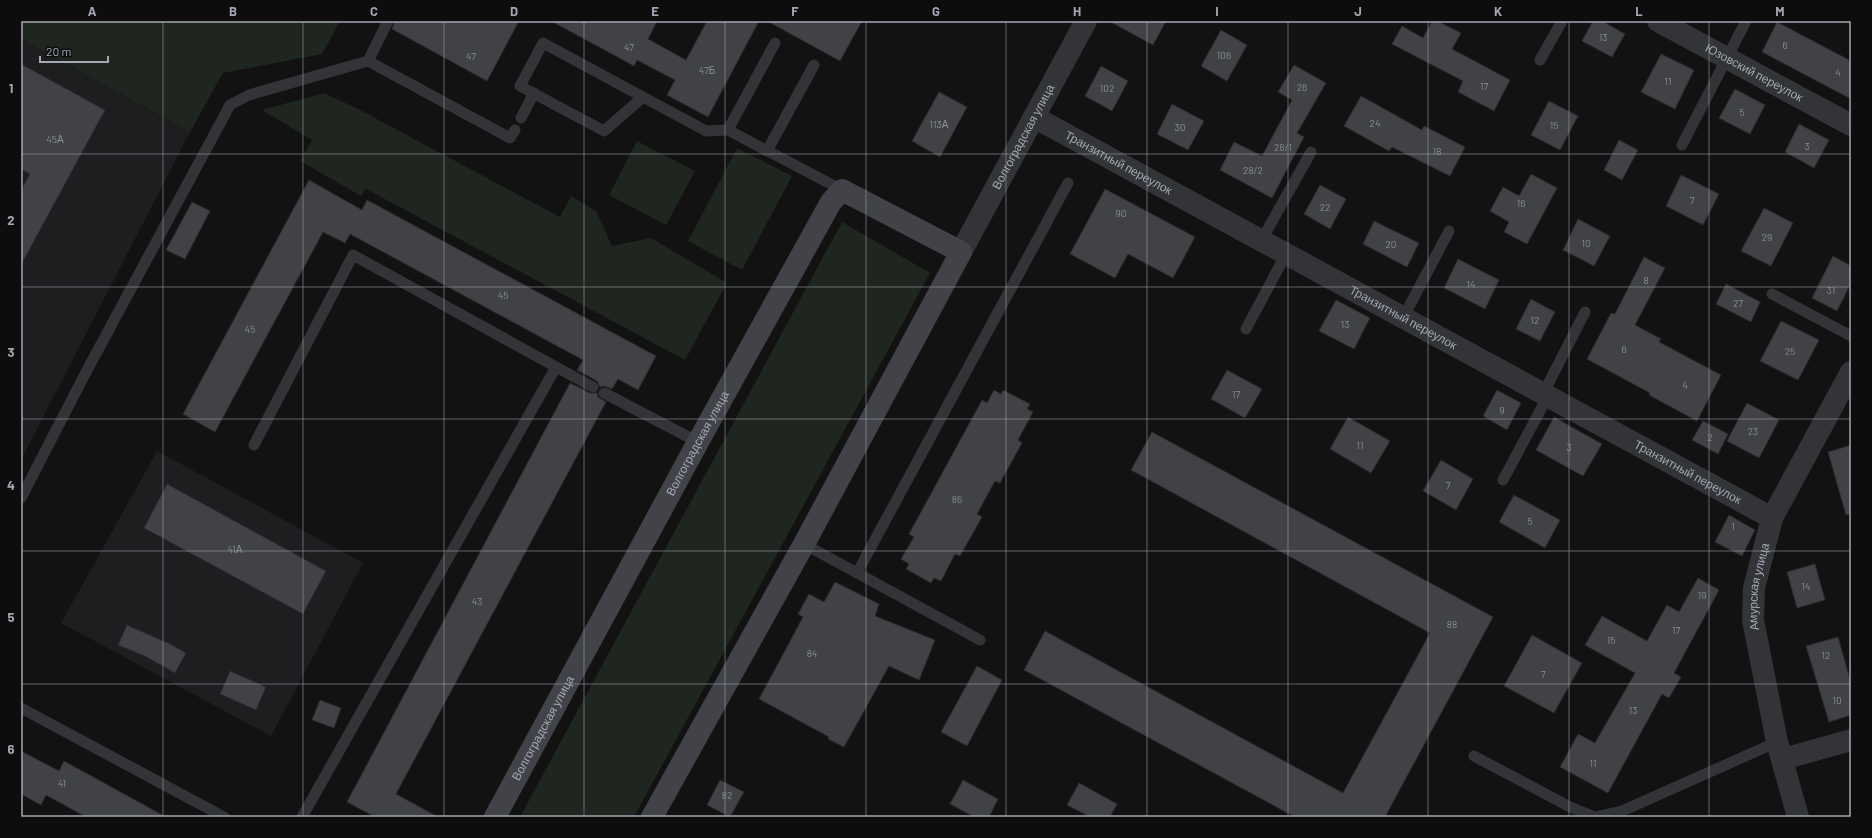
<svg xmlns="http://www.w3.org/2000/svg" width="1872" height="838" viewBox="0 0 1872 838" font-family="Barlow,sans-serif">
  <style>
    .built { fill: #1e1e20 }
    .green { fill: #1e261f }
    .building { fill: #414246; stroke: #2c2c2f }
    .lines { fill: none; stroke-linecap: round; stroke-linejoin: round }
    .lane { stroke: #333438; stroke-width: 11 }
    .street { stroke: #333438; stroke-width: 22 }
    .secondary { stroke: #414348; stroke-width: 22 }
    .grid { fill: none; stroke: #a4a8b3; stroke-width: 1; stroke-opacity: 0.55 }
    .labels { text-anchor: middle; stroke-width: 3; stroke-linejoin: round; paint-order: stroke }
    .number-label { font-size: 10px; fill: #8b8e98 }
    .street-label { font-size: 12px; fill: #a4a8b3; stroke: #0d0d0e }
    .neatline { fill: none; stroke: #a4a8b3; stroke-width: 1.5 }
    .grid-label { font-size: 13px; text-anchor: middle; font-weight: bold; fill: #a4a8b3 }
  </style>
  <rect width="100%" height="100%" fill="#121213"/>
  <!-- built -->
  <g class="built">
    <path d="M21 39 190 132 21 460Z"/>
    <path d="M157 451 363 563 271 736 61 623Z"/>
  </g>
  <!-- green -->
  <g class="green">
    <path d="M21 21H340L322 54 223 73 190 132 21 39Z"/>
    <path d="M324 93 360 110 560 217 571 196 596 211 612 246 651 238 727 283 685 360 366 189 361 196 300 161 312 140 262 110Z"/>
    <path d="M637 141 695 171 666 225 609 195Z"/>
    <path d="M737 148 792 176 742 270 688 241Z"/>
    <path d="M842 222 930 273 634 817H520Z"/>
  </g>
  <!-- building -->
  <g class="building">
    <path d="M395 21H519L487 81 392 29Z"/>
    <path d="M551 21H657L648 39 686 60 707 21H759L708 117 667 95 675 80 637 60 634 66Z"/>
    <path d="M767 21H862L840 61Z"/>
    <path d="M1109 21H1166L1153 45Z"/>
    <path d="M1432 21H1437L1461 33 1452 49 1510 80 1494 111 1458 92 1463 81 1392 44 1402 26 1423 38Z"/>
    <path d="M1593 21H1602L1625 34 1612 57 1582 41Z"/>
    <path d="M1777 22 1851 61V99L1762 52Z"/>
    <path d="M1221 30 1247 45 1227 81 1201 66Z"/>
    <path d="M1661 54 1694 70 1675 109 1641 92Z"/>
    <path d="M21 64 105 110 21 265V190L30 174 21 169Z"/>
    <path d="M1294 65 1326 83 1297 133 1304 137 1272 198 1220 170 1234 142 1262 156 1292 100 1278 92Z"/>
    <path d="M1101 66 1128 81 1112 111 1085 96Z"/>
    <path d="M1735 89 1765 105 1750 134 1719 118Z"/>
    <path d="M939 92 967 107 940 157 912 141Z"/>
    <path d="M1361 96 1422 130 1424 126 1465 147 1450 176 1392 147 1389 151 1344 126Z"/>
    <path d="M1549 101 1578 116 1560 150 1531 135Z"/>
    <path d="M1172 104 1204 121 1188 150 1157 134Z"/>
    <path d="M1799 124 1829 140 1814 168 1785 152Z"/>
    <path d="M1619 140 1638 150 1622 180 1604 170Z"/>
    <path d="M1531 174 1557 188 1527 244 1504 232 1509 222 1490 211 1503 187 1519 196Z"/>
    <path d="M1681 175 1719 194 1703 225 1666 206Z"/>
    <path d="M309 180 362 210 367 200 656 356 638 390 618 379 612 389 604 386 600 387 597 381 577 370 583 360 350 234 345 243 323 232 215 432 183 414Z"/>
    <path d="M1320 185 1346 199 1330 229 1304 214Z"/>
    <path d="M1105 189 1195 237 1173 278 1128 254 1115 278 1070 254Z"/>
    <path d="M192 202 210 211 185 259 166 250Z"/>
    <path d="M1764 208 1793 223 1771 266 1741 251Z"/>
    <path d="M1578 219 1610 236 1594 266 1563 250Z"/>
    <path d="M1374 221 1419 243 1407 267 1363 244Z"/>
    <path d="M1833 256 1851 266V283L1837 311 1812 298Z"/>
    <path d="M1644 257 1665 268 1635 325 1661 339 1659 342 1721 375 1697 421 1649 395 1650 393 1587 359 1611 313 1615 314Z"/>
    <path d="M1458 259 1499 280 1485 309 1444 288Z"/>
    <path d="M1726 284 1760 302 1751 322 1716 304Z"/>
    <path d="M1531 299 1555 312 1540 341 1516 329Z"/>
    <path d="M1336 300 1370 318 1354 349 1319 331Z"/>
    <path d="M1781 321 1819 340 1798 380 1760 361Z"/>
    <path d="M1227 370 1262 389 1245 418 1211 399Z"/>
    <path d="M570 383 590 393H597L598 397 606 402 396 794 438 817H375L347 802Z"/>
    <path d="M994 390 1001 394 1003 390 1030 404 1027 409 1033 412 1018 440 1022 443 1000 483 995 481 977 514 982 517 960 556 955 554 941 581 934 578 931 583 906 569 909 564 901 559 914 537 909 534 982 400 987 403Z"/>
    <path d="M1497 390 1521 403 1507 430 1483 416Z"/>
    <path d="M1747 403 1779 420 1759 458 1727 441Z"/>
    <path d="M1348 417 1390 441 1371 473 1330 449Z"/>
    <path d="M1554 417 1602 444 1583 476 1536 450Z"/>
    <path d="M1703 421 1728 434 1718 454 1692 440Z"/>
    <path d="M1152 432 1493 617 1385 817H1295L1024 670 1045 631 1343 793 1430 633 1131 470Z"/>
    <path d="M1851 445V514L1846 515 1828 452Z"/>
    <path d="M1441 460 1473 479 1456 510 1423 491Z"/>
    <path d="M167 484 326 571 303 614 144 528Z"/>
    <path d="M1514 495 1560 520 1545 548 1499 522Z"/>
    <path d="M1729 515 1755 530 1742 556 1715 542Z"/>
    <path d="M1815 564 1825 600 1797 608 1787 572Z"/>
    <path d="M1698 578 1719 590 1674 673 1681 677 1669 698 1662 694 1608 793 1560 767 1578 734 1595 743 1635 673 1585 645 1602 616 1647 641 1667 605 1679 612Z"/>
    <path d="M835 582 879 604 875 616 935 640 919 680 889 666 844 747 828 739 829 737 759 699 803 617 798 614 809 594 824 602Z"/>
    <path d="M127 625 170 644 186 653 175 673 145 656 118 645Z"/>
    <path d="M1532 635 1582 663 1554 713 1504 686Z"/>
    <path d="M1838 637 1851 683V715L1829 722 1806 646Z"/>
    <path d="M977 666 1002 680 967 746 941 732Z"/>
    <path d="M230 671 266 687 256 710 220 694Z"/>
    <path d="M320 700 341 708 334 728 312 720Z"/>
    <path d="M21 751 59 771 64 761 166 817H86L46 795 41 805 21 794Z"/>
    <path d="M720 780 744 792 730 817 707 805Z"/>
    <path d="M963 780 998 799 989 817H974L950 804Z"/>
    <path d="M1079 783 1117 804 1110 817H1090L1067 805Z"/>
  </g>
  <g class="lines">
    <!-- lane -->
    <g class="lane">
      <path d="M388 21 368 61 510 138 515 130"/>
      <path d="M1540 60 1562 21"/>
      <path d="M643 97 604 131 520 86 543 43 706 131 728 130 842 190"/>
      <path d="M521 118 534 93"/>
      <path d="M728 130 775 43"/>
      <path d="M1682 145 1746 21"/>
      <path d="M767 151 814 65"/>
      <path d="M1261 241 1311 152"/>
      <path d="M1772 294 1851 336"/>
      <path d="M1403 318 1449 231"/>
      <path d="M1246 329 1286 254"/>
      <path d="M556 367 593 387"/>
      <path d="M604 393 698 442"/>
      <path d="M1543 394 1585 312"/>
      <path d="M254 445 353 255 556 367 302 817"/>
      <path d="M1503 480 1548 396"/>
      <path d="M21 498 85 374 230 105 249 95 368 61"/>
      <path d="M804 544 980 640"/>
      <path d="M857 573 1068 183"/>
      <path d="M21 708 224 817"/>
      <path d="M1474 756 1570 807 1595 817 1622 811 1777 742"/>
    </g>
    <!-- street -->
    <g class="street">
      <path id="s1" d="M1658 21 1851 125"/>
      <path id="s2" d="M1034 117 1772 518"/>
      <path id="s3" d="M961 252 1086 21"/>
      <path d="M1783 759 1851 740"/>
      <path id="s4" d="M1798 817 1777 742 1753 620 1754 588 1772 518 1851 372"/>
    </g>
    <!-- secondary -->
    <path class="secondary" id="s5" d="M495 817 698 442 831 202 842 190 961 252 804 544 652 817"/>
  </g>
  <!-- grid -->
  <path class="grid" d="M163 21V817M303 21V817M444 21V817M584 21V817M725 21V817M866 21V817M1006 21V817M1147 21V817M1288 21V817M1428 21V817M1569 21V817M1709 21V817M21 154H1851M21 287H1851M21 419H1851M21 551H1851M21 684H1851"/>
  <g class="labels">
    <!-- number labels -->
    <g class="number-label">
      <text x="1603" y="41">13</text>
      <text x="1785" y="49">6</text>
      <text x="629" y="51">47</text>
      <text x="1224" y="59">106</text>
      <text x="471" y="60">47</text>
      <text x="707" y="74">47Б</text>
      <text x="1838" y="76">4</text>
      <text x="1668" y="85">11</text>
      <text x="1484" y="90">17</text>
      <text x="1302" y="91">26</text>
      <text x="1107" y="92">102</text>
      <text x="1742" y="116">5</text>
      <text x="1375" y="127">24</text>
      <text x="939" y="128">113А</text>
      <text x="1554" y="129">15</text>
      <text x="1180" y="131">30</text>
      <text x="55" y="143">45А</text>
      <text x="1807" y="150">3</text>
      <text x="1283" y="151">28/1</text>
      <text x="1437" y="155">18</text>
      <text x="1253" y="174">28/2</text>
      <text x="1692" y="204">7</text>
      <text x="1521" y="207">16</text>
      <text x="1325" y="211">22</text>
      <text x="1121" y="217">90</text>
      <text x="1767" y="241">29</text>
      <text x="1586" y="247">10</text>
      <text x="1391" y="248">20</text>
      <text x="1646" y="284">8</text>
      <text x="1471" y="288">14</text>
      <text x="1831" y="294">31</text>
      <text x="503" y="299">45</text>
      <text x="1738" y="307">27</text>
      <text x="1535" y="324">12</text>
      <text x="1345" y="328">13</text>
      <text x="250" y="333">45</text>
      <text x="1624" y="353">6</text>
      <text x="1790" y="355">25</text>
      <text x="1685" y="389">4</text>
      <text x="1236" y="398">17</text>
      <text x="1502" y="414">9</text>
      <text x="1753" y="435">23</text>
      <text x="1710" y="441">2</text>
      <text x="1360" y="449">11</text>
      <text x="1569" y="451">3</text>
      <text x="1448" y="489">7</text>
      <text x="957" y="503">86</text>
      <text x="1530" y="525">5</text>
      <text x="1733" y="530">1</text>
      <text x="235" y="553">41А</text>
      <text x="1806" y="590">14</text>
      <text x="1702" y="599">19</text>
      <text x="477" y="605">43</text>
      <text x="1452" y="628">88</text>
      <text x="1676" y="634">17</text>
      <text x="1611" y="644">15</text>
      <text x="812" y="657">84</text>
      <text x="1826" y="659">12</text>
      <text x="1543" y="678">7</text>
      <text x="1837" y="704">10</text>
      <text x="1633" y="714">13</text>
      <text x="1593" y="767">11</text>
      <text x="62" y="787">41</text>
      <text x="727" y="799">82</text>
    </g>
    <!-- street labels -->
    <g class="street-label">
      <text dy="4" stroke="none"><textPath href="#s1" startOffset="109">Юзовский переулок</textPath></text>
      <text dy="4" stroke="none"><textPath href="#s3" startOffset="131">Волгоградская улица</textPath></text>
      <text dy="4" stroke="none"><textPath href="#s2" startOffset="96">Транзитный переулок</textPath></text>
      <text dy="4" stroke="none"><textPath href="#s2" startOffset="420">Транзитный переулок</textPath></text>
      <text dy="4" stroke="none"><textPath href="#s5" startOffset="425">Волгоградская улица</textPath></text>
      <text dy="4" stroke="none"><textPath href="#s2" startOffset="744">Транзитный переулок</textPath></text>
      <text dy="4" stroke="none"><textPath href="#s4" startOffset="236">Амурская улица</textPath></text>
      <text dy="4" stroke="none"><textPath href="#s5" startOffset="101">Волгоградская улица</textPath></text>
    </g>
  </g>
  <!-- border -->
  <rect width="1872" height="838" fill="none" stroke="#0d0d0e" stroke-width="44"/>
  <!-- scale -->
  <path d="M40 56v6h68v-6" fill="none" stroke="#a4a8b3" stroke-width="2"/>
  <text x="46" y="56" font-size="12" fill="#a4a8b3" stroke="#0d0d0e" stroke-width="3" paint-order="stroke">20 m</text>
  <rect x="22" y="22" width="1828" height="794" class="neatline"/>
  <g class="grid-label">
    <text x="92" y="16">A</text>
    <text x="233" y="16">B</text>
    <text x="374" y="16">C</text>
    <text x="514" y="16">D</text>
    <text x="655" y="16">E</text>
    <text x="795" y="16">F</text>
    <text x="936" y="16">G</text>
    <text x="1077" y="16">H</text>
    <text x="1217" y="16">I</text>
    <text x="1358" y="16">J</text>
    <text x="1498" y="16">K</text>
    <text x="1639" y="16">L</text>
    <text x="1780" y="16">M</text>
    <text x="11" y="93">1</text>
    <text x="11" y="225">2</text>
    <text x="11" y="357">3</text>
    <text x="11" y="490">4</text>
    <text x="11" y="622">5</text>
    <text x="11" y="754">6</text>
  </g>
</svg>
